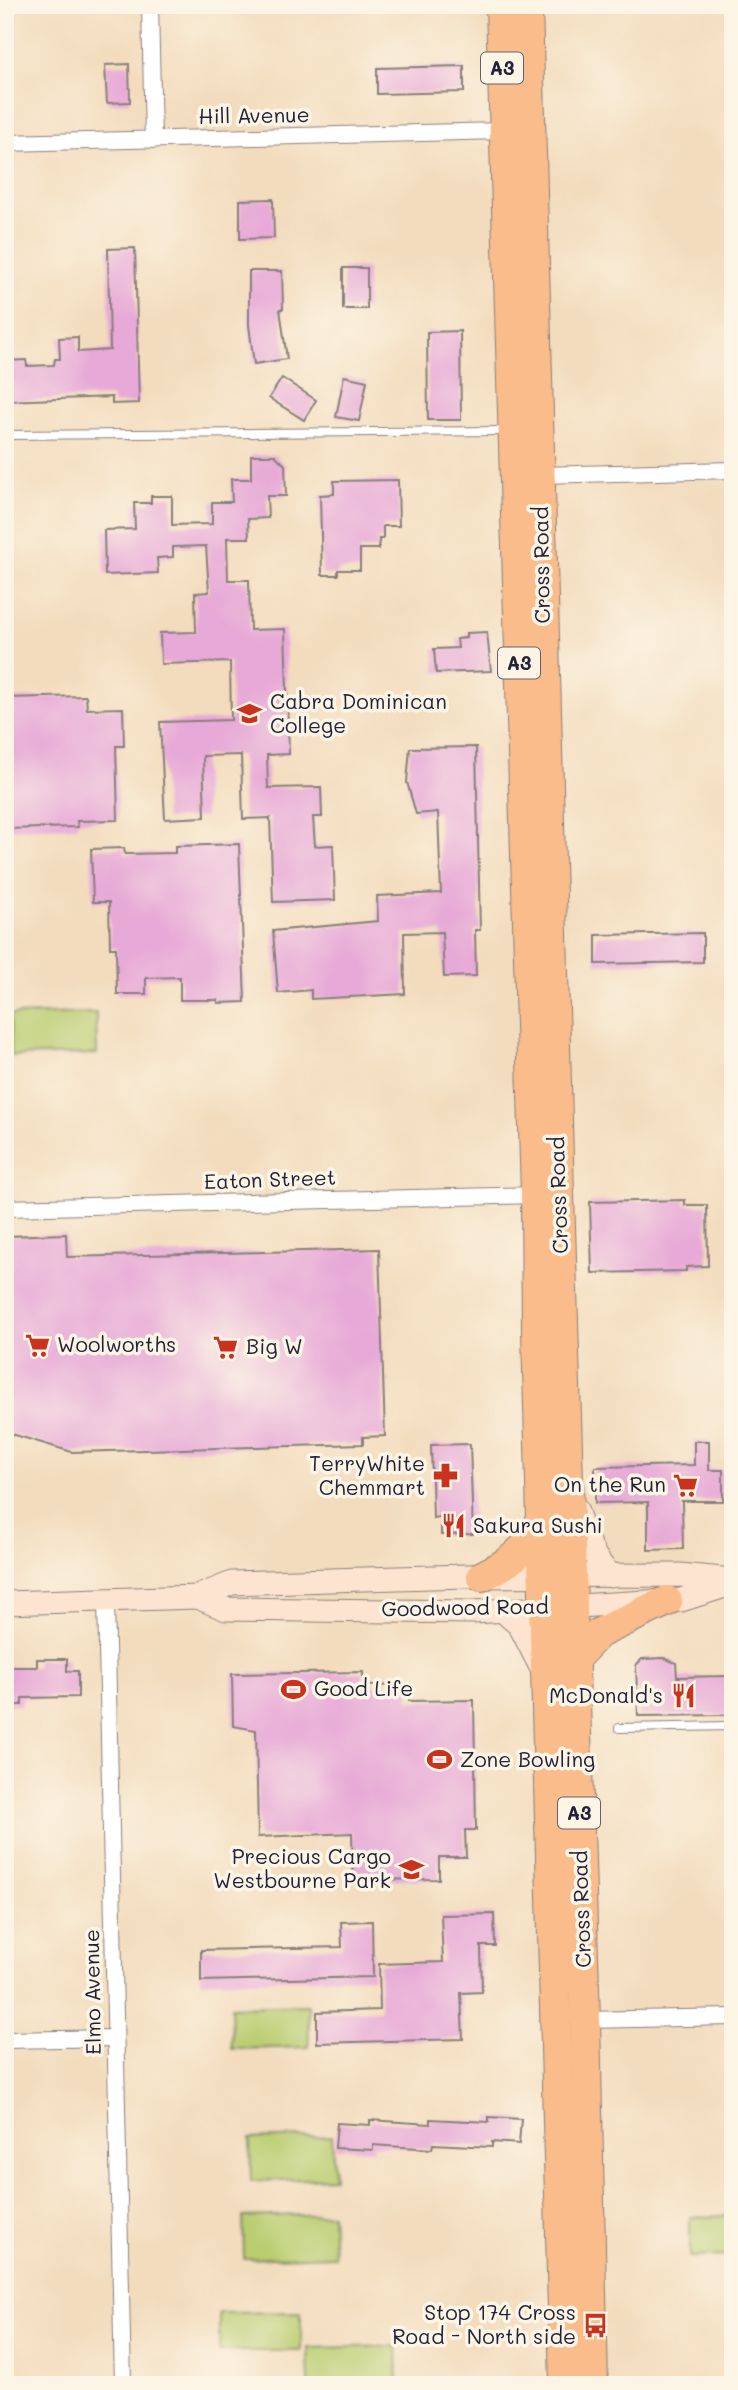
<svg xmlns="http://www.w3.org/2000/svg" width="738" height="2390" viewBox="0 0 738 2390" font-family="Mali,sans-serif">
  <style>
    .green { fill: #bacd71; stroke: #6e7856; stroke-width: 2 }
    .building { fill: #e7a9d7 }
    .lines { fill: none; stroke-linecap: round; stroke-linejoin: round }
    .lane-casing { stroke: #8a7f7c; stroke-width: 10 }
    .street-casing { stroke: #8a7f7c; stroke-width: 18 }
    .secondary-casing { stroke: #8a7f7c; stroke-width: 25 }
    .highway-casing { stroke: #8a7f7c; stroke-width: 32 }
    .lane { stroke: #fff; stroke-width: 8 }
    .street { stroke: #fff; stroke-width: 16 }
    .secondary { stroke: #fde4d0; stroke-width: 23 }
    .highway { stroke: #f9bc8a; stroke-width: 30 }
    .labels { text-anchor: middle; stroke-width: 7; stroke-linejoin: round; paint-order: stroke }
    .shield { fill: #fcf5e5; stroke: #63616e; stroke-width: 2 }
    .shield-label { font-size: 19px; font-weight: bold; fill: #22223b }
    .street-label { font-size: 21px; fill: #22223b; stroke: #fcf5e5 }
    .poi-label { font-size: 21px; fill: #22223b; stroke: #fcf5e5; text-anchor: start }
  </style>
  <rect width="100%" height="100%" fill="#fcf5e5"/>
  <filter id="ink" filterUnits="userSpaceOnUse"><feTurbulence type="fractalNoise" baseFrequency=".0143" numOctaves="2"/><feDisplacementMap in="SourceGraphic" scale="14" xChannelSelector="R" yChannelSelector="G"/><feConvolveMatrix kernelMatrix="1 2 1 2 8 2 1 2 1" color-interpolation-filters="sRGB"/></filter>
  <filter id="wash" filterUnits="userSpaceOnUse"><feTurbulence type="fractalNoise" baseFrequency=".00686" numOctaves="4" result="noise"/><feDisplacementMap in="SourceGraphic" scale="28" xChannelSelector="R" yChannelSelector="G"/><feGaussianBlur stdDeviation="1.57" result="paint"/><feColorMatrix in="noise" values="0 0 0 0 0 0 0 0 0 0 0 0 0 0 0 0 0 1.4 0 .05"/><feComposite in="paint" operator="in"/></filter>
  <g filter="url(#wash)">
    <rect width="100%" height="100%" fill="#f3dcbd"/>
    <!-- green -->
    <g class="green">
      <path d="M96 1013 97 1054 11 1056 10 1015Z"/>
      <path d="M308 2005 309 2047 232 2049 231 2007Z"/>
      <path d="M332 2136 334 2178 251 2181 250 2139Z"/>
      <path d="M332 2214 334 2256 244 2259 243 2217Z"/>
      <path d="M733 2216V2256L690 2257V2217Z"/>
      <path d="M301 2312V2351H219V2313Z"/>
      <path d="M397 2346 398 2385H309L308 2348Z"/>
    </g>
    <g id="blocks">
      <!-- building -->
      <g class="building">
        <path d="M129 64 130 102 107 103 105 65Z"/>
        <path d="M464 66V92L377 94V68Z"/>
        <path d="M273 199 274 238 240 239V200Z"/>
        <path d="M135 248 139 403 112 404V397L5 401V361L26 360 27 366 54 365 55 359H60L59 338 78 337V352L110 350 108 249Z"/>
        <rect x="343" y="268" width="24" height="41"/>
        <path d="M249 271H282L283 309H280L287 359 254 364 249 325Z"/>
        <path d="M460 331 461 420H428L427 332Z"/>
        <path d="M344 376 367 381 359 421 336 417Z"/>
        <path d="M282 378 316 400 304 420 269 398Z"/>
        <path d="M251 455H275L285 465 286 496H267L268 518 248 519 249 538H227L228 580H249L250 630 285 629 289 754 267 755 268 788 321 787 322 817H313L315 846 333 845 335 900 273 902 270 818 243 819 241 755 203 756 205 817 165 819 160 722 231 720 230 662 161 664 160 633 196 632 195 593 209 592 206 546 173 547V557L157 558 158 573 105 575 104 530 135 529 134 503H151V496H172V525L212 524V502H232L231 479H251Z"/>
        <path d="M398 480 399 526H383V539H379V549H360V570H338V575H322L320 495 334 494V481Z"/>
        <path d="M487 632 491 671 436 673 434 649 458 648 457 639 466 638V633Z"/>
        <path d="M86 696 87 709 123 708 124 746H116L118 820 77 821 78 827 5 829V698Z"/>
        <path d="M476 747 480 930H475L476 976 444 977 442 932 404 933 405 994 311 999V990L278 993 273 931 378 921 377 896 441 893 438 812 416 814 407 782 410 748Z"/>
        <path d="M239 844 245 1002 218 1003V1000H180V977L146 978V994H117L116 948H110L109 902H93L91 849 124 848 125 854 175 853V846Z"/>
        <path d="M703 933V962L596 964V935Z"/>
        <path d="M685 1200V1205H707L708 1266 686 1267V1271L592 1273 590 1202Z"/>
        <path d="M66 1234 67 1257 379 1249 385 1436 363 1437V1444L72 1452 5 1432V1236Z"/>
        <path d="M694 1441H709V1470H723V1501H682L683 1549 648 1550V1502L595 1503V1467L694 1465Z"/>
        <path d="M470 1444 473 1534 441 1535V1517L433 1518 431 1445Z"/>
        <path d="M664 1658 676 1663 677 1677 729 1676 730 1715 638 1716 636 1665 642 1659Z"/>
        <path d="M37 1659H67V1671H78V1697L22 1698V1705H5V1667H37Z"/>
        <path d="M363 1672V1686L409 1685V1701L474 1700 476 1830H465L466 1857H439V1879L353 1880 352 1833 258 1837 256 1730 233 1726 232 1674Z"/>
        <path d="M494 1914 495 1946H481L482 1992 461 1993 463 2039 317 2043V2012L380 2010 379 1964 443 1962 441 1915Z"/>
        <path d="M372 1921 373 1977 201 1981V1950L342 1947 341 1922Z"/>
        <path d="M489 2117 521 2119 519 2144 492 2142V2147L433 2144 432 2149 373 2145V2150L335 2148 337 2123 370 2125V2120L430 2124V2119L489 2122Z"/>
      </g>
    </g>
  </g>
  <g filter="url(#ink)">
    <use href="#blocks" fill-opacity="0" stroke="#8a7f7c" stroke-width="2"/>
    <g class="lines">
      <defs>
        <g id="lane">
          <path d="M5 435 506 431"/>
          <path d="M619 1728 733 1726"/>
        </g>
        <g id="street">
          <path d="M150 5 153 140"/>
          <path d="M5 143 503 131"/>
          <path d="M540 475 733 470"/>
          <path d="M5 1208 536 1195"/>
          <path d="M106 1599 123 2385"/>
          <path d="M585 2020 733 2017"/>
          <path d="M5 2040 115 2038"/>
        </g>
        <g id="secondary">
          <path d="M576 1509C584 1534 591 1557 611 1576"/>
          <path d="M197 1597 226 1609 473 1612 681 1600 731 1584"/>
          <path d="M5 1603 197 1597 232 1583 465 1576 680 1575 733 1580"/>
          <path d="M502 1610 520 1626 544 1673"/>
        </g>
        <g id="highway">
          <path d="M501 5 536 1195 537 1332 565 2385"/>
          <path d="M527 5 559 1194 585 2020 593 2385"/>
          <path d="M482 1576C514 1561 526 1550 543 1518"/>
          <path d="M574 1659 599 1633 667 1601"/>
        </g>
      </defs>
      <!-- lane casing -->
      <use href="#lane" class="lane-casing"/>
      <!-- street casing -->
      <use href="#street" class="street-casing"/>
      <!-- secondary casing -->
      <use href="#secondary" class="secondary-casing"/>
      <!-- highway casing -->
      <use href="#highway" class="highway-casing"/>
      <!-- lane -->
      <use href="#lane" class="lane"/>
      <!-- street -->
      <use href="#street" class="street"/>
      <!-- secondary -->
      <use href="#secondary" class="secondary"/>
      <!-- highway -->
      <use href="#highway" class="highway"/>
    </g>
  </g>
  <!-- icons -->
  <defs>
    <symbol id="school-bare" viewBox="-9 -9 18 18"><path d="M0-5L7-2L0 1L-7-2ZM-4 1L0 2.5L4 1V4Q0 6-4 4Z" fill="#c8321e" stroke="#fcf5e5" stroke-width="2.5" paint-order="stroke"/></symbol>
    <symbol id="supermarket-bare" viewBox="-9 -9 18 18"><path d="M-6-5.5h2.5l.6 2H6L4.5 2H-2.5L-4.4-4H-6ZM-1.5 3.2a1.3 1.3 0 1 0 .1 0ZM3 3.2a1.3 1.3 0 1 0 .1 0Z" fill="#c8321e" stroke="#fcf5e5" stroke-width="2.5" paint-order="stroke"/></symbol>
    <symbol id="pharmacy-bare" viewBox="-9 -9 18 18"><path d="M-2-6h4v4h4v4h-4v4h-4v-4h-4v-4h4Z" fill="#c8321e" stroke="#fcf5e5" stroke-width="2.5" paint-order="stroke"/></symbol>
    <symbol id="restaurant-bare" viewBox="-9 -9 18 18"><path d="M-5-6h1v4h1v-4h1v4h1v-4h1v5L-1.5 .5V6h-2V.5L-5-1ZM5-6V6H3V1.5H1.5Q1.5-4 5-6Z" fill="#c8321e" stroke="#fcf5e5" stroke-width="2.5" paint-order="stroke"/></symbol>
    <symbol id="stadium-bare" viewBox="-9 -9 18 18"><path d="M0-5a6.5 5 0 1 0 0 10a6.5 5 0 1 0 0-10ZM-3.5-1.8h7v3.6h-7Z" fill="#c8321e" stroke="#fcf5e5" stroke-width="2.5" paint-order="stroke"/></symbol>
    <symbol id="bus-bare" viewBox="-9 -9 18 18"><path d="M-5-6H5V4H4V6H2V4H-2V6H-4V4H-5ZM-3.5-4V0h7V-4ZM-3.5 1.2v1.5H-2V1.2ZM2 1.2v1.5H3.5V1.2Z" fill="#c8321e" stroke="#fcf5e5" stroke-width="2.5" paint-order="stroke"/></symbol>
  </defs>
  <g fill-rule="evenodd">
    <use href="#school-bare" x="232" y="696" width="35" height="35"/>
    <use href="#supermarket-bare" x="20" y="1328" width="35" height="35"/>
    <use href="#supermarket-bare" x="208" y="1330" width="35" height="35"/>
    <use href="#pharmacy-bare" x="428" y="1458" width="35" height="35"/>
    <use href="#supermarket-bare" x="668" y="1468" width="35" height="35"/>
    <use href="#restaurant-bare" x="436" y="1508" width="35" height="35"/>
    <use href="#stadium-bare" x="276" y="1672" width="35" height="35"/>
    <use href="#restaurant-bare" x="666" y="1678" width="35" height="35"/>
    <use href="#stadium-bare" x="422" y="1742" width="35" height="35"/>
    <use href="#school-bare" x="394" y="1852" width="35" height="35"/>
    <use href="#bus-bare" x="578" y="2308" width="35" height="35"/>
  </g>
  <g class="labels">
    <!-- shield labels -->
    <g class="shield">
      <rect x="481" y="52.5" width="42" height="31" rx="5"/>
      <rect x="498" y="647.5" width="42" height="31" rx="5"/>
      <rect x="558" y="1797.5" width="42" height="31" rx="5"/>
    </g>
    <g class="shield-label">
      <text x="502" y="75">A3</text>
      <text x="519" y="670">A3</text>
      <text x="579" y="1820">A3</text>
    </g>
    <!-- street labels -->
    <g class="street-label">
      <text transform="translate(254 116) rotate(-1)" y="7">Hill Avenue</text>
      <text transform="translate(542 565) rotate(-91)" y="7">Cross Road</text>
      <text transform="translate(270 1180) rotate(-2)" y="7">Eaton Street</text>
      <text transform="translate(559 1195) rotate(-92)" y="7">Cross Road</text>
      <text transform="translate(465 1608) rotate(-1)" y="7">Goodwood Road</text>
      <text transform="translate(582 1909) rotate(-92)" y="7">Cross Road</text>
      <text transform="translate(93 1992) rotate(-91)" y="7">Elmo Avenue</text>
    </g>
    <!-- poi labels -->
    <g class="poi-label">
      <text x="270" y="709">Cabra Dominican<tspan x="270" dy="24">College</tspan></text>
      <text x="57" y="1352">Woolworths</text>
      <text x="246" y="1354">Big W</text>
      <text x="425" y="1471" text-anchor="end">TerryWhite<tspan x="425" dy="24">Chemmart</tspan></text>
      <text x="666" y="1492" text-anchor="end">On the Run</text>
      <text x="473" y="1533">Sakura Sushi</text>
      <text x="314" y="1696">Good Life</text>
      <text x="663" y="1703" text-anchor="end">McDonald's</text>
      <text x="460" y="1767">Zone Bowling</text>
      <text x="391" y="1864" text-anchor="end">Precious Cargo<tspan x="391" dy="24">Westbourne Park</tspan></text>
      <text x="576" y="2320" text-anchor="end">Stop 174 Cross<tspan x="576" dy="24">Road - North side</tspan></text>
    </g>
  </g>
  <!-- margin -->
  <rect width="738" height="2390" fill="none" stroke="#fcf5e5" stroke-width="28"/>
</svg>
